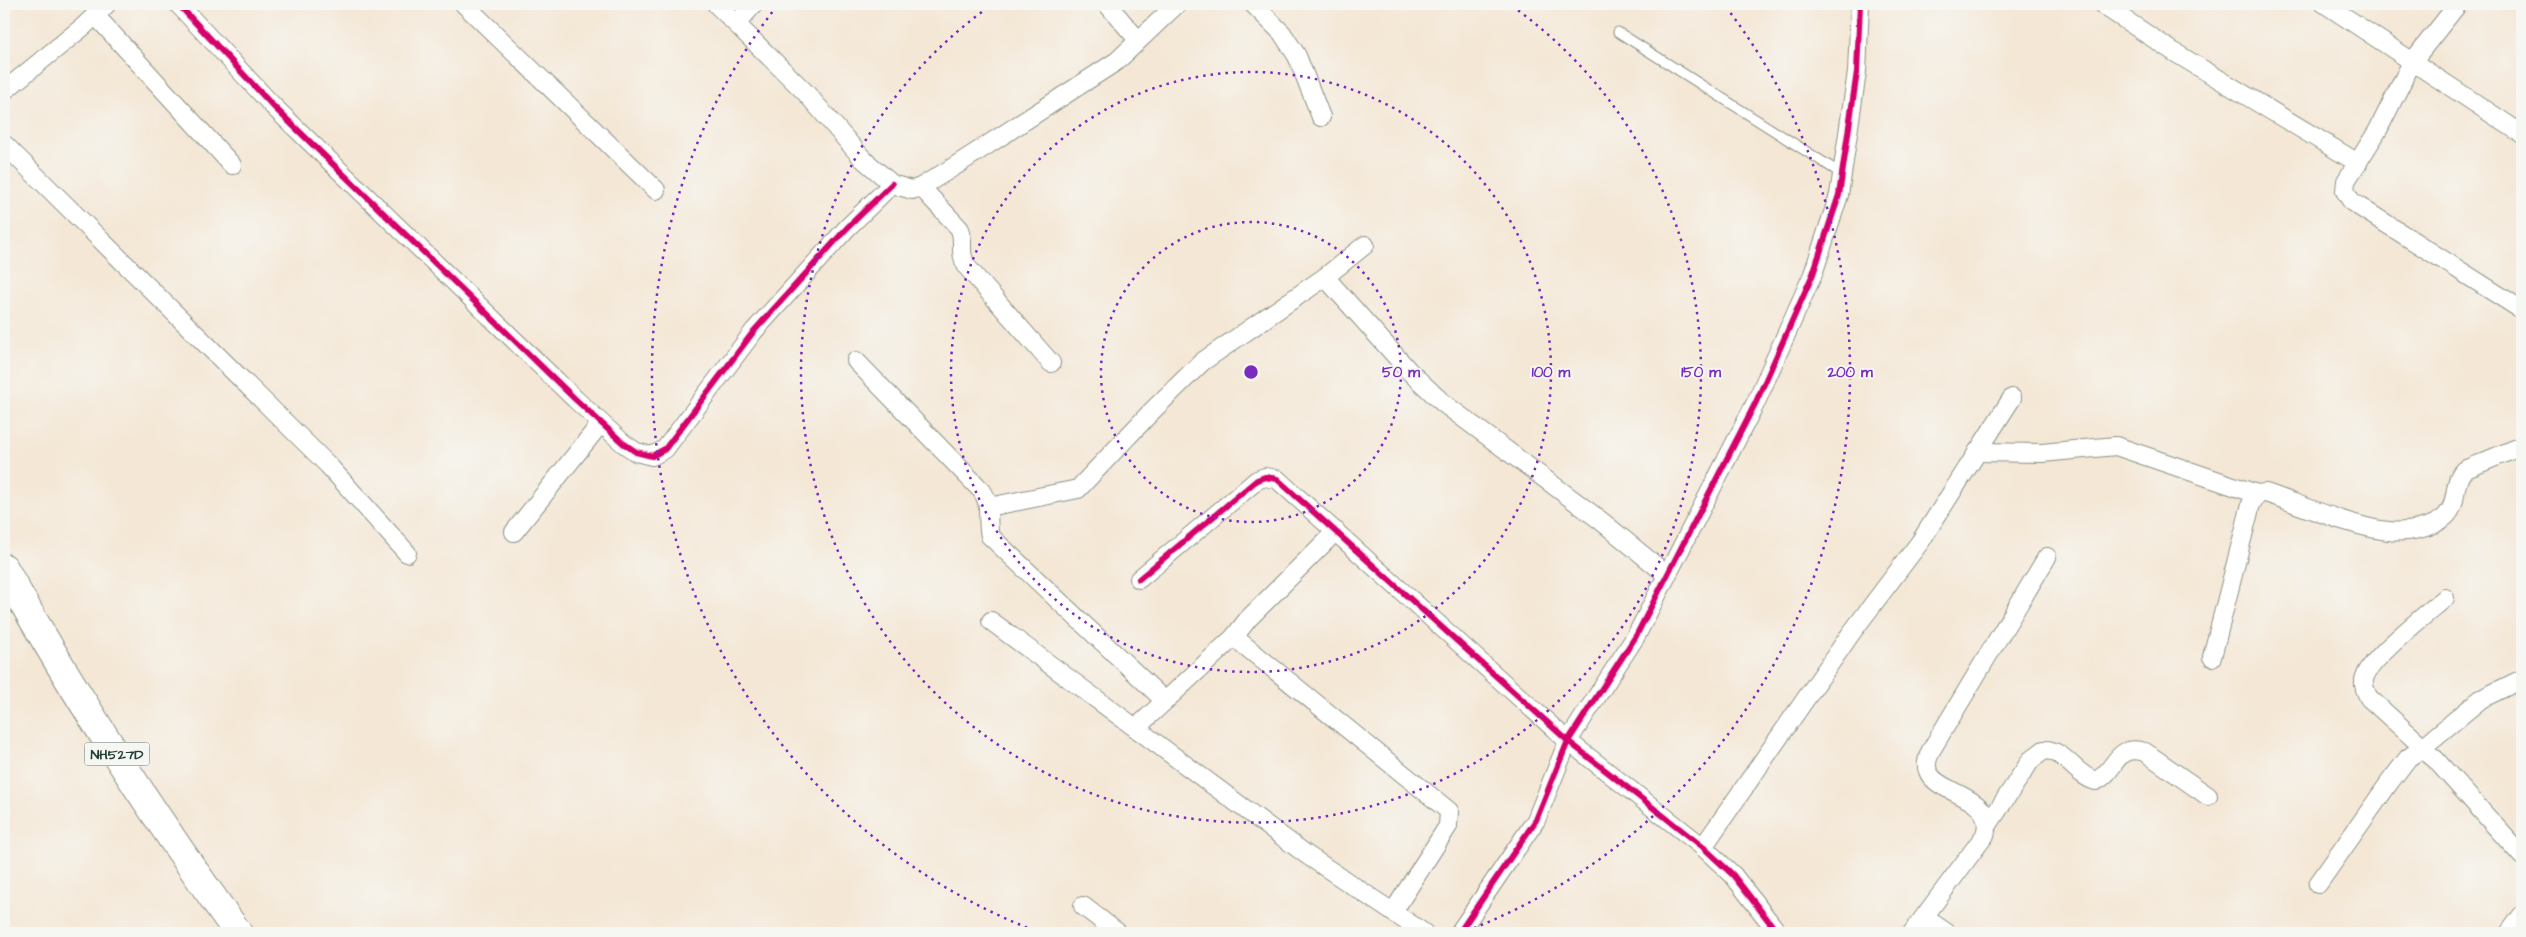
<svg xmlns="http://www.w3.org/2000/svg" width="2526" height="937" viewBox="0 0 2526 937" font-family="'Architects Daughter',sans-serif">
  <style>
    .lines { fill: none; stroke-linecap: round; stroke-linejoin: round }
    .service-casing { stroke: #8a9284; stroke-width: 11 }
    .minor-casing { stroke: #8a9284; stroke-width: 20 }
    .trunk-casing { stroke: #8a9284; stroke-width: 30 }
    .service { stroke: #fff; stroke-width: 9 }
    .minor { stroke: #fff; stroke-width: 18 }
    .trunk { stroke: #fff; stroke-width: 28 }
    .cycleway-casing { stroke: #f6f6f2; stroke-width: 9 }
    .cycleway { stroke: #d6006c; stroke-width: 6 }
    .ring { fill: none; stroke: #7b2cbf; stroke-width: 2.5; stroke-dasharray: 2.5 5 }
    .labels { text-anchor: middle; stroke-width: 4; stroke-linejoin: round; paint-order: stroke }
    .shield { fill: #f6f6f2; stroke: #60746d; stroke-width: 1 }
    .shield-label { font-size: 14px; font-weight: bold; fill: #1f3d34 }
    .centre { fill: #7b2cbf; stroke: #f6f6f2; stroke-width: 2.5 }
    .ring-label { font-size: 15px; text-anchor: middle; font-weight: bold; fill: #7b2cbf; stroke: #f6f6f2; stroke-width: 4; stroke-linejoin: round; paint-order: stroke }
  </style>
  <rect width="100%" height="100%" fill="#f6f6f2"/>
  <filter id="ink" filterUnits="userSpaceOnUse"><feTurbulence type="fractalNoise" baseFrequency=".02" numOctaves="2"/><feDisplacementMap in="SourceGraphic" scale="10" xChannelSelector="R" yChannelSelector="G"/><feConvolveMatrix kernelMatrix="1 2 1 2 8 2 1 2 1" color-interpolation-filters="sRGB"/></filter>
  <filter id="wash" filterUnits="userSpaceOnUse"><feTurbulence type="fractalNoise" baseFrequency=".0096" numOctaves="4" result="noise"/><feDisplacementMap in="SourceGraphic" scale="20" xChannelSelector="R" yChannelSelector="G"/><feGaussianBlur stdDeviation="1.12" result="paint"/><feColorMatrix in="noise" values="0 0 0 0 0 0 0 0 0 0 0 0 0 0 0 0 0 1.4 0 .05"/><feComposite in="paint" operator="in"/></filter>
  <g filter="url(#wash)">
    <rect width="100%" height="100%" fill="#f4e7d5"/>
  </g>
  <g filter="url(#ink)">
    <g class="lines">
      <defs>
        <path id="service" d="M1618 32 1842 174"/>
        <g id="minor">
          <path d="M178 4 273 106 575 399 623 443 636 452 652 456 665 449 754 331 847 228 892 184"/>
          <path d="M464 4 656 190"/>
          <path d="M716 4 806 93 863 159 892 184 912 190 921 187 955 166 1117 61 1177 4"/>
          <path d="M1107 4 1138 40"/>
          <path d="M1253 4 1282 33 1297 56 1321 117"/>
          <path d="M2325 4 2522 134"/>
          <path d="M2458 4 2412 62 2378 130 2346 181 2345 191 2352 202 2522 310"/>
          <path d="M2104 6 2174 52 2358 163"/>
          <path d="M95 15 232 165"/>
          <path d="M737 23 754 4"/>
          <path d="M4 91 84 26 107 4"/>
          <path d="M4 144 328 465 407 553"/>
          <path d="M921 187 960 229C965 243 958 252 967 267L1051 363"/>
          <path d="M1325 277 1409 371 1443 403 1600 520 1667 575"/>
          <path d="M856 361 982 491C992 505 986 520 990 536L1165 701"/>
          <path d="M1977 452 2042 453 2116 446 2257 494"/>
          <path d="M989 507 1078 489 1152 411 1202 362 1325 277 1365 245"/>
          <path d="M514 532 601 423"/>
          <path d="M1139 579 1257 480 1265 477 1277 479 1568 741 1703 847 1733 875 1778 933"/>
          <path d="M991 621 1307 855 1424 933"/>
          <path d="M1234 637 1449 811 1448 826 1393 912"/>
          <path d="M2212 657 2251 504 2257 494 2266 493C2301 505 2353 527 2388 531 2405 533 2433 529 2446 516 2459 503 2452 482 2464 470L2522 446"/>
          <path d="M1136 728 1234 637 1248 619 1336 531"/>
          <path d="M2423 747 2369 698C2366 692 2363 687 2364 680 2367 660 2428 613 2445 598"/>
          <path d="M2418 751 2481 699 2522 679"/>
          <path d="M1988 825 2031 760 2044 750C2064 749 2076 776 2096 781 2118 770 2114 743 2145 752L2208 796"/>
          <path d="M1703 847 1852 632 1920 542 2012 398"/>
          <path d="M2318 884 2389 783 2408 758 2418 751 2426 752 2435 759 2522 856"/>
          <path d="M1083 906 1118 933"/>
          <path d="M1925 918 1947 933"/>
          <path d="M1459 933 1536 820 1568 741 1636 636 1756 402 1813 274 1839 195 1857 72 1860 4"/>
          <path d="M1912 933 1985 835C1998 795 1936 795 1928 771 1925 764 1928 758 1930 752L2047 557"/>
          <path d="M2509 933 2522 915"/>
        </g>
        <path id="trunk" d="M4 568C74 695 154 816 238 933"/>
      </defs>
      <!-- service casing -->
      <use href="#service" class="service-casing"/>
      <!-- minor casing -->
      <use href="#minor" class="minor-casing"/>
      <!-- trunk casing -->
      <use href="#trunk" class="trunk-casing"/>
      <!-- service -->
      <use href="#service" class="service"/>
      <!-- minor -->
      <use href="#minor" class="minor"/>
      <!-- trunk -->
      <use href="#trunk" class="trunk"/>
      <defs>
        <g id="cycleway">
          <path d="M178 4 273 106 575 399 623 443 636 452 652 456 665 449 754 331 847 228 892 184"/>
          <path d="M1139 579 1257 480 1265 477 1277 479 1568 741 1703 847 1733 875 1778 933"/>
          <path d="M1459 933 1536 820 1568 741 1636 636 1756 402 1813 274 1839 195 1857 72 1860 4"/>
        </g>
      </defs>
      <!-- cycleway casing -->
      <use href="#cycleway" class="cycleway-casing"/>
      <!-- cycleway -->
      <use href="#cycleway" class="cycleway"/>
    </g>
  </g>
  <!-- distance rings -->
  <g class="ring">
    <circle cx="1251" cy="372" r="150"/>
    <circle cx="1251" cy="372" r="300"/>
    <path d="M1512 6A450 450 0 1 1 990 6"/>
    <path d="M1041 933A599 599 0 0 1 776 7M1726 7A599 599 0 0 1 1461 933"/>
  </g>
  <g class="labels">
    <!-- shield labels -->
    <rect class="shield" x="84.5" y="742.5" width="65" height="23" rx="4"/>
    <g class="shield-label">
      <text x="117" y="759">NH527D</text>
    </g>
  </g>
  <circle cx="1251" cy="372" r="8" class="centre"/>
  <g class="ring-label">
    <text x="1401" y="377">50 m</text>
    <text x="1551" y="377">100 m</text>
    <text x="1701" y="377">150 m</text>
    <text x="1850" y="377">200 m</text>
  </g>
  <!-- margin -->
  <rect width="2526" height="937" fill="none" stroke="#f6f6f2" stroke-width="20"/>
</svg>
